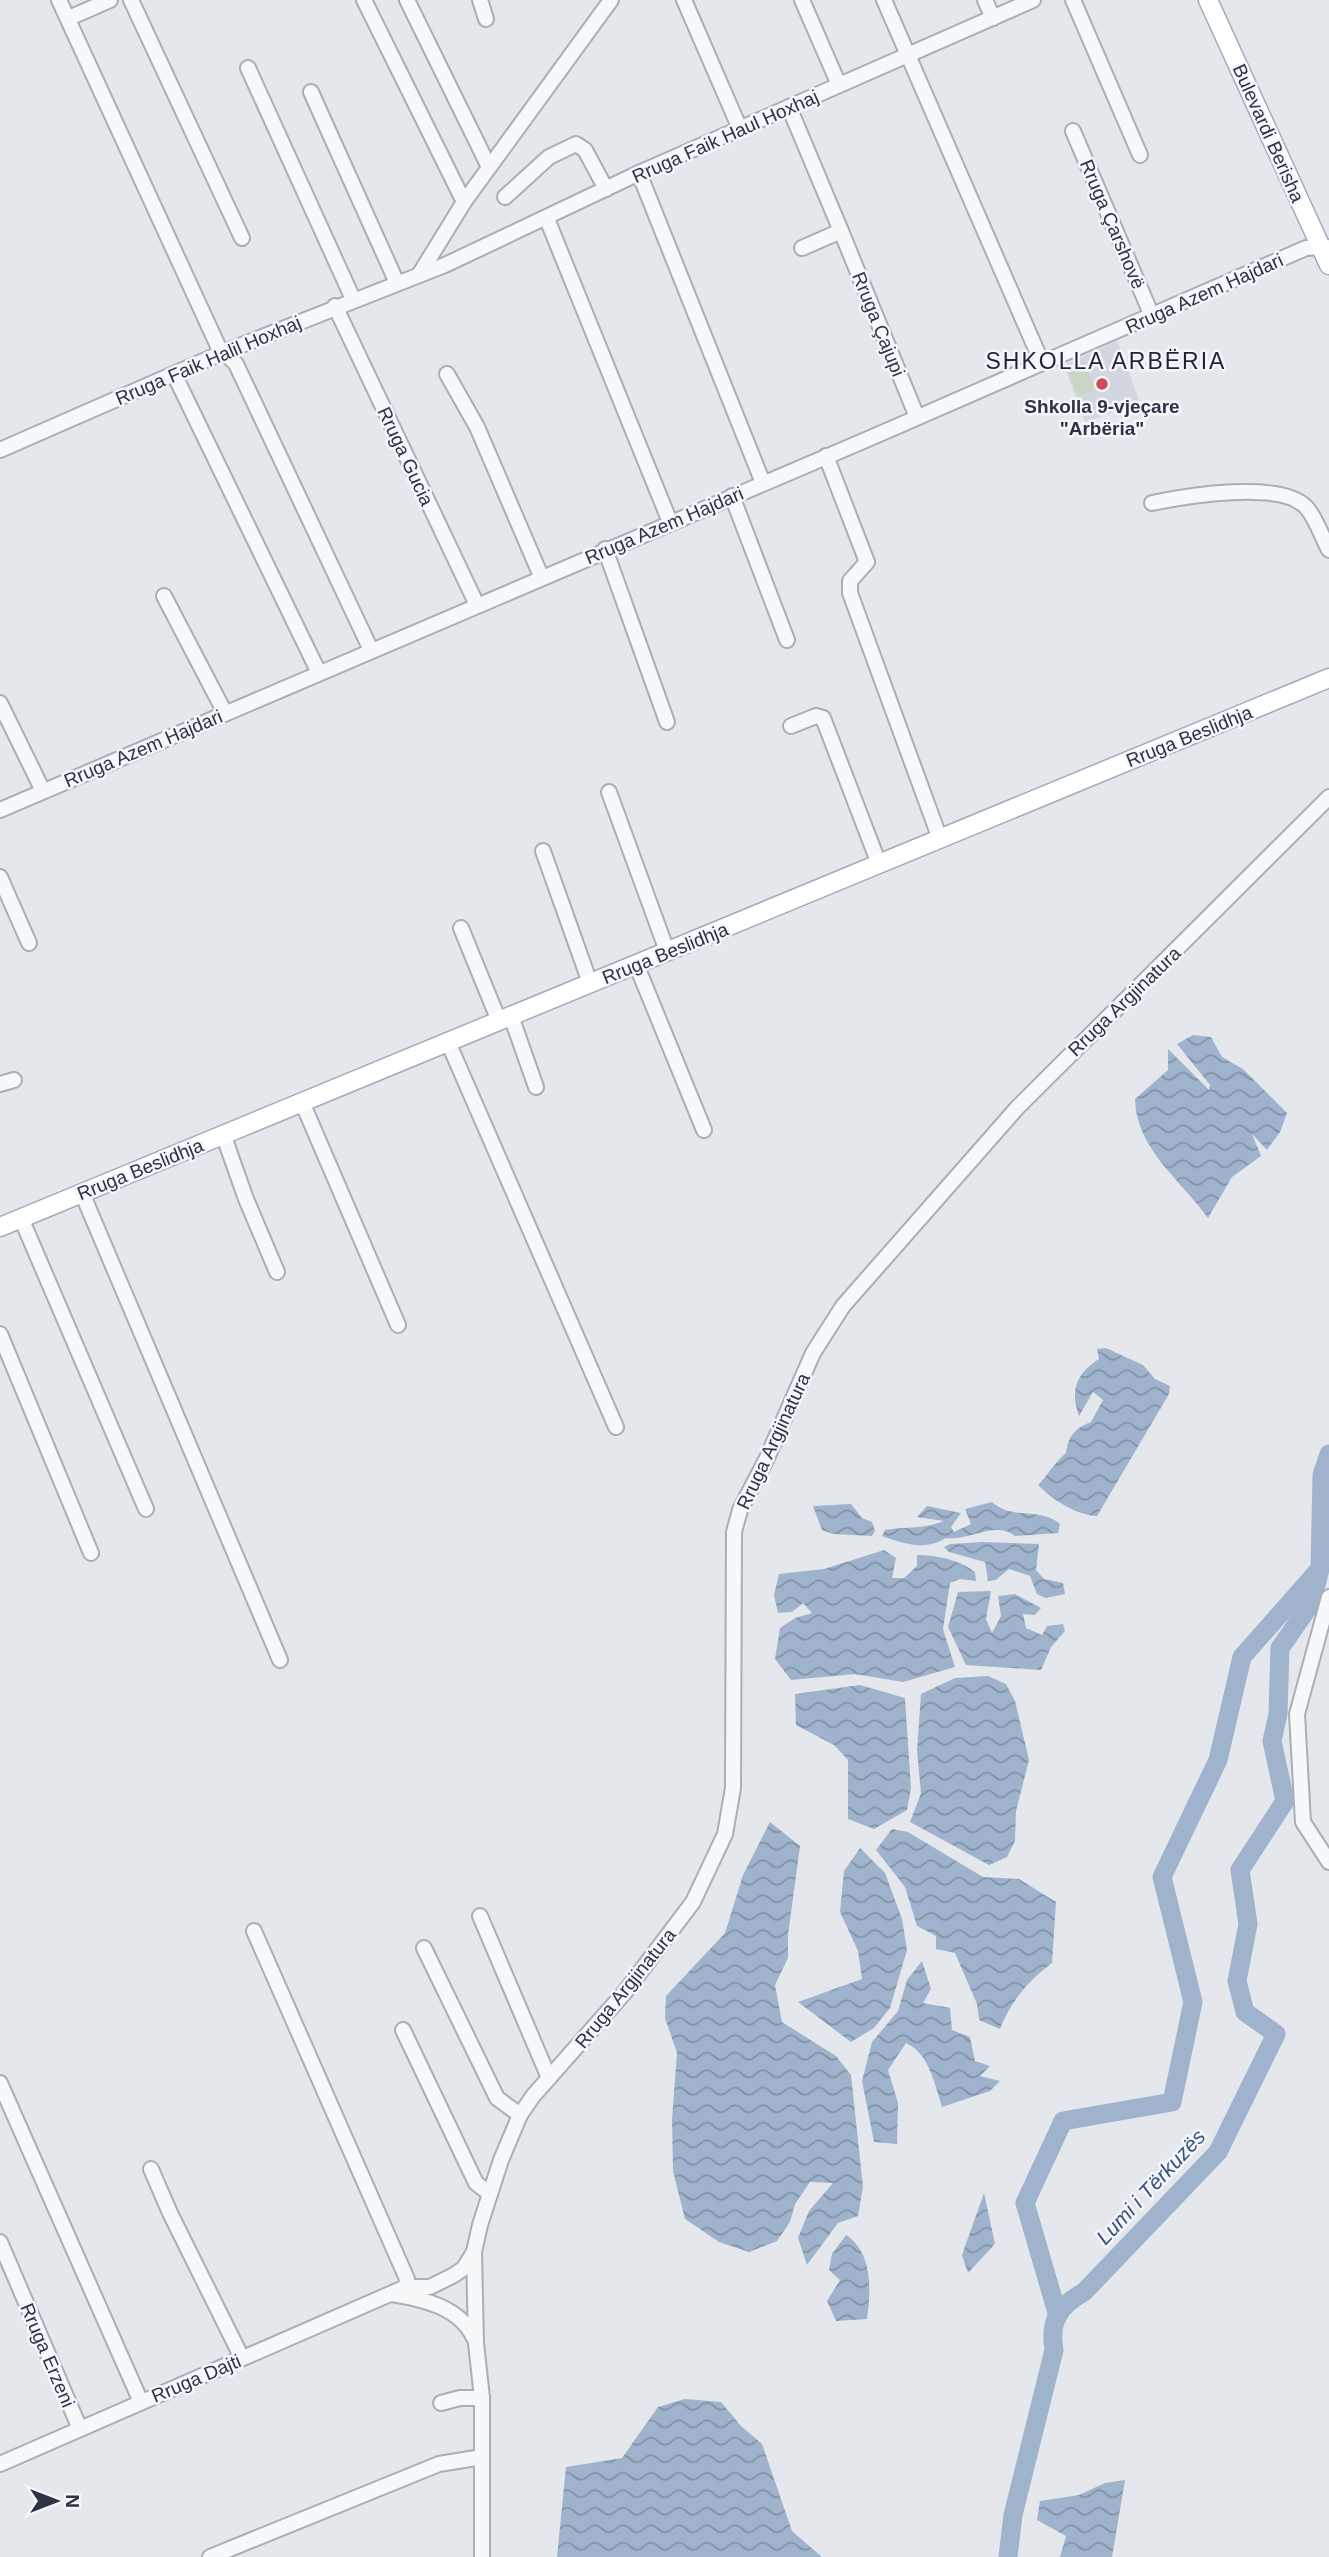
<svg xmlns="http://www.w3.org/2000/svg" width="1329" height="2557" viewBox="0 0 1329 2557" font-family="Helvetica,sans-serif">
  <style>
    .built { fill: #d2d6de }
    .pitch { fill: #c9d6c5 }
    .water { fill: url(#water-waves) }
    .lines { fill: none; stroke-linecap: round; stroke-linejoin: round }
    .river { stroke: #9fb4cc; stroke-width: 19 }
    .minor-casing { stroke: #a9aeb7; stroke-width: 18 }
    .major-casing { stroke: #a3abb8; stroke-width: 21 }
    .minor { stroke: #f7f8fa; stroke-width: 14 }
    .major { stroke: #fff; stroke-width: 18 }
    .poi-dot { fill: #d1495b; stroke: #f4f6f9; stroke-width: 2.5 }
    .labels { text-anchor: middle; stroke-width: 5; stroke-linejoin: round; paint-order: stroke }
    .street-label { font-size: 19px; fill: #2b3445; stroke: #f4f6f9 }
    .poi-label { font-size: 19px; font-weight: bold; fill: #2b3445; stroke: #f4f6f9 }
    .water-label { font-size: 21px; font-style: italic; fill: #34527a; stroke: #f4f6f9 }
    .quarter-label { font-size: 23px; letter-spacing: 2px; fill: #1d2536; stroke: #f4f6f9 }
  </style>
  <defs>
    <pattern id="water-waves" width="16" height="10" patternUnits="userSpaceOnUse" patternTransform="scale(1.75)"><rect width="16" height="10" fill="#9fb4cc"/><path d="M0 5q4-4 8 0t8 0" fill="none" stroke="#8293a7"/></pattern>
  </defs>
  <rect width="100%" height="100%" fill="#e4e7ec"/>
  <!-- built -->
  <path class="built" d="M1117 341 1140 403 1085 422 1064 365Z"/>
  <!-- pitch -->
  <path class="pitch" d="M1084 361 1095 390 1078 396 1067 368Z"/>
  <!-- water -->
  <g class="water">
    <path d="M1193 1035 1211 1037 1222 1057 1243 1069 1287 1113 1280 1132 1267 1150 1252 1134 1261 1156 1232 1177 1208 1218C1181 1180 1136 1149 1135 1099L1168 1070V1049L1209 1090 1210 1085 1177 1044Z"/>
    <path d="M1106 1348 1143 1365 1155 1379 1170 1386 1169 1394 1097 1516C1076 1515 1053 1500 1038 1485 1048 1475 1054 1463 1066 1453 1069 1435 1074 1429 1091 1422L1103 1400 1093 1392 1079 1416C1070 1390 1076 1374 1099 1359L1097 1349Z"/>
    <path d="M992 1502C1013 1521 1039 1506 1060 1524L1058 1533 1015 1536C996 1520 969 1541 946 1538 925 1551 905 1544 882 1536L885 1530C909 1526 920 1530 944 1521L917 1517 927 1506 961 1513 951 1527 954 1532 971 1524 965 1509Z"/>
    <path d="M851 1504 862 1518 872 1522 875 1531 872 1536 833 1534 822 1530 813 1506Z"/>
    <path d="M982 1542 1039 1544 1036 1570 1044 1579 1063 1583 1065 1594 1046 1598 1037 1594 1030 1576 1009 1569 996 1580 988 1581 985 1562 949 1552 944 1547 950 1544Z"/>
    <path d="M884 1550 896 1558 892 1578H904L917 1566V1555C938 1555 959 1560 975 1572L976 1581 960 1579 950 1583 943 1629 955 1667 903 1682 855 1674 791 1680 775 1659 780 1628 795 1618 812 1613 803 1603 792 1612 778 1613 774 1595 779 1574 824 1569Z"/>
    <path d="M991 1591 986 1619 992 1633 1001 1616 998 1596 1015 1594 1041 1608 1035 1615 1023 1614 1026 1628 1042 1635 1047 1626 1063 1624 1065 1631 1051 1647 1041 1670 966 1665 948 1627 958 1592Z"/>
    <path d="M988 1676 1006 1684 1015 1701 1029 1760 1016 1811 1015 1841 1007 1857 989 1865 910 1822 921 1793 917 1751 921 1694 955 1678Z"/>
    <path d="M860 1685 905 1698 911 1788 907 1810 874 1829 848 1819V1760L834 1745 796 1725 795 1694Z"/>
    <path d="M770 1822 800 1846 788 1935V1958L775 1985 782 2022 836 2056 851 2075 863 2187 858 2216 838 2223 807 2265 798 2238 809 2211 833 2183 810 2182 795 2204 790 2222 777 2241 749 2252 719 2242 685 2219 673 2171 672 2119 677 2053 665 2018 666 1996 725 1933 743 1875Z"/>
    <path d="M892 1829 908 1832 983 1877 1019 1879 1056 1902 1052 1963C1029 1980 1010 2002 1000 2029L979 2020 977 2004 955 1953 936 1949V1936L917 1926 905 1887 876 1850Z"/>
    <path d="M860 1848 885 1873 902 1919 907 1950 890 2008 874 2028 851 2042 798 2002 862 1979 858 1951 840 1912 844 1871Z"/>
    <path d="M922 1961 931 1989 923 2003 950 2008 952 2030 970 2037 975 2061 990 2066 980 2076 1000 2081 990 2091 942 2107C935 2085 929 2053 906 2043L888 2070 898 2103 897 2144 874 2142 862 2081 872 2042 898 2011 907 1980Z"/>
    <path d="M984 2193 995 2244 968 2273 962 2255Z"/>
    <path d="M846 2235C873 2253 871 2290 867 2319L836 2321 827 2301 840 2280 829 2270 832 2254Z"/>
    <path d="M685 2399 721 2402 741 2426 762 2444 792 2531 822 2557H557L566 2467 622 2458 658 2407Z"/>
    <path d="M1125 2480 1112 2557H1060L1066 2536 1037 2520 1040 2501 1079 2495 1105 2483Z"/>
  </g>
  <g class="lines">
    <!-- river -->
    <g class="river">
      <path d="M1058 2316 1025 2203 1063 2121 1172 2102 1193 2002 1162 1877 1218 1760 1242 1657 1317 1572"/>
      <path d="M1008 2557 1013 2515 1054 2350C1049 2321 1059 2306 1084 2292L1218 2152 1276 2034 1245 2012 1237 1981 1248 1924 1240 1870 1285 1801 1272 1741 1278 1714 1280 1648 1308 1608 1315 1589 1320 1569 1322 1475 1329 1454"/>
    </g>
    <defs>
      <g id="minor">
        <path d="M59 0 218 346 236 364 371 650"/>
        <path d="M131 0 242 238"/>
        <path d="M364 0 464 202"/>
        <path d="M407 0 489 167"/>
        <path d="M480 0 486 19"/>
        <path d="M684 0 740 129"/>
        <path d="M802 0 839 85"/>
        <path d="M884 0 1042 363"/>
        <path d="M985 0 993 18"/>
        <path d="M1073 0 1140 155"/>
        <path d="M69 18 110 0"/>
        <path d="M248 68 353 299"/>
        <path d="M311 92 397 283"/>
        <path d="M789 107 841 231 802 248"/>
        <path d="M1073 131 1152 316"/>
        <path d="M639 173 763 483"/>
        <path d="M505 197 549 157 576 144 585 150 606 189"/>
        <path d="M547 219 670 522"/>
        <path d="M841 231 917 417"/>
        <path d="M419 275 464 202 611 0"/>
        <path d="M335 306 477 605"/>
        <path d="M447 374 477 427 541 576"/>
        <path d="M175 376 319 673"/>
        <path d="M0 450 224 352 445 265 639 173 1033 0"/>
        <path d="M826 456 867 562 850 581V593L940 839"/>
        <path d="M732 496 787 640"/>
        <path d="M1152 503C1186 496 1280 480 1306 507 1316 518 1322 537 1329 550"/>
        <path d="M605 549 667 722"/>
        <path d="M164 596 225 713"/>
        <path d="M0 703 43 791"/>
        <path d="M791 726 816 716 823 718 879 864"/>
        <path d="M609 792 667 951"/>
        <path d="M0 810 868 439 1306 248 1328 247"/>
        <path d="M543 851 590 983"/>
        <path d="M0 877 29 943"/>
        <path d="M461 928 499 1021"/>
        <path d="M636 964 704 1130"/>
        <path d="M511 1016 536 1087"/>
        <path d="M448 1042 616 1427"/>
        <path d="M0 1084 14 1080"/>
        <path d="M302 1102 398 1325"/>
        <path d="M223 1134 246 1199 277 1272"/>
        <path d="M82 1193 280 1660"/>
        <path d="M21 1218 146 1509"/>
        <path d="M0 1334 91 1553"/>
        <path d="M1329 1597 1297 1714 1303 1822 1329 1862"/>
        <path d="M480 1916 549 2078"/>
        <path d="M254 1931 407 2279 406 2287"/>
        <path d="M424 1948 497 2098 520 2115"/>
        <path d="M403 2030 476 2183 490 2194"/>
        <path d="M0 2083 141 2402"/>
        <path d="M151 2169 170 2213 242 2358"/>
        <path d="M0 2242 80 2429"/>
        <path d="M392 2294C423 2299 460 2307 474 2338"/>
        <path d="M441 2403 460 2398H482"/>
        <path d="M0 2464 406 2287H430L454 2275 464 2268 474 2252"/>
        <path d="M210 2557 439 2464 482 2457"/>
        <path d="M482 2557V2398L476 2343 474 2252 480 2225 501 2160 520 2115 533 2096 625 1992 693 1902 725 1834 733 1788 734 1532 740 1510 767 1458 813 1353 843 1306 1017 1108 1329 797"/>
      </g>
      <g id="major">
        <path d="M1208 0 1329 265"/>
        <path d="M0 1227 1329 678"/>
      </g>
    </defs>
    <!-- minor casing -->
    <use href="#minor" class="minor-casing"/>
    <!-- major casing -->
    <use href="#major" class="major-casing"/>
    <!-- minor -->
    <use href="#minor" class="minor"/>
    <!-- major -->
    <use href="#major" class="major"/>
  </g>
  <!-- markers -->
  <circle class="poi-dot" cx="1102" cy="384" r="7"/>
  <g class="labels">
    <!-- street labels -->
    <g class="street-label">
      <text transform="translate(1269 133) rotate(66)" y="7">Bulevardi Berisha</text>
      <text transform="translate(725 136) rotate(-24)" y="7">Rruga Faik Haul Hoxhaj</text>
      <text transform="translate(1113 224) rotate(67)" y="7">Rruga Çarshovë</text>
      <text transform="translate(1204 293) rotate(-24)" y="7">Rruga Azem Hajdari</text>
      <text transform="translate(879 324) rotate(68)" y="7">Rruga Çajupi</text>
      <text transform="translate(208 360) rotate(-23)" y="7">Rruga Faik Halil Hoxhaj</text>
      <text transform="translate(406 456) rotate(65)" y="7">Rruga Gucia</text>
      <text transform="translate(664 525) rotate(-23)" y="7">Rruga Azem Hajdari</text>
      <text transform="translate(1189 736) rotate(-22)" y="7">Rruga Beslidhja</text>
      <text transform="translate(143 748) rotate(-23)" y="7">Rruga Azem Hajdari</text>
      <text transform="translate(665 953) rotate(-22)" y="7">Rruga Beslidhja</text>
      <text transform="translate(1124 1001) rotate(-44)" y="7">Rruga Argjinatura</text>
      <text transform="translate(140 1169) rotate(-22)" y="7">Rruga Beslidhja</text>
      <text transform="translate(773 1441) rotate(-65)" y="7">Rruga Argjinatura</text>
      <text transform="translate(625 1988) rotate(-51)" y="7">Rruga Argjinatura</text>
      <text transform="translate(48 2355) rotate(67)" y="7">Rruga Erzeni</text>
      <text transform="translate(196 2378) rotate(-23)" y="7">Rruga Dajti</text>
    </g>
    <!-- poi labels -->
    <g class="poi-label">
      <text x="1102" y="413">Shkolla 9-vjeçare<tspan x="1102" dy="22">"Arbëria"</tspan></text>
    </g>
    <!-- water labels -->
    <g class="water-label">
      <text transform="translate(1151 2187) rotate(-47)" y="7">Lumi i Tërkuzës</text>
    </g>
    <!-- quarter labels -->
    <g class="quarter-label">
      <text x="1106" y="369">SHKOLLA ARBËRIA</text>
    </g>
  </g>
  <!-- north arrow -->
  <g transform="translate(56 2501) rotate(90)" stroke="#f4f6f9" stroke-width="5" paint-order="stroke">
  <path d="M0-5L12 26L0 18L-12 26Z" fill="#2b3445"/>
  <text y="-10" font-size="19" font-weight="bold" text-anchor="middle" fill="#2b3445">N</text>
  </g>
</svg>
